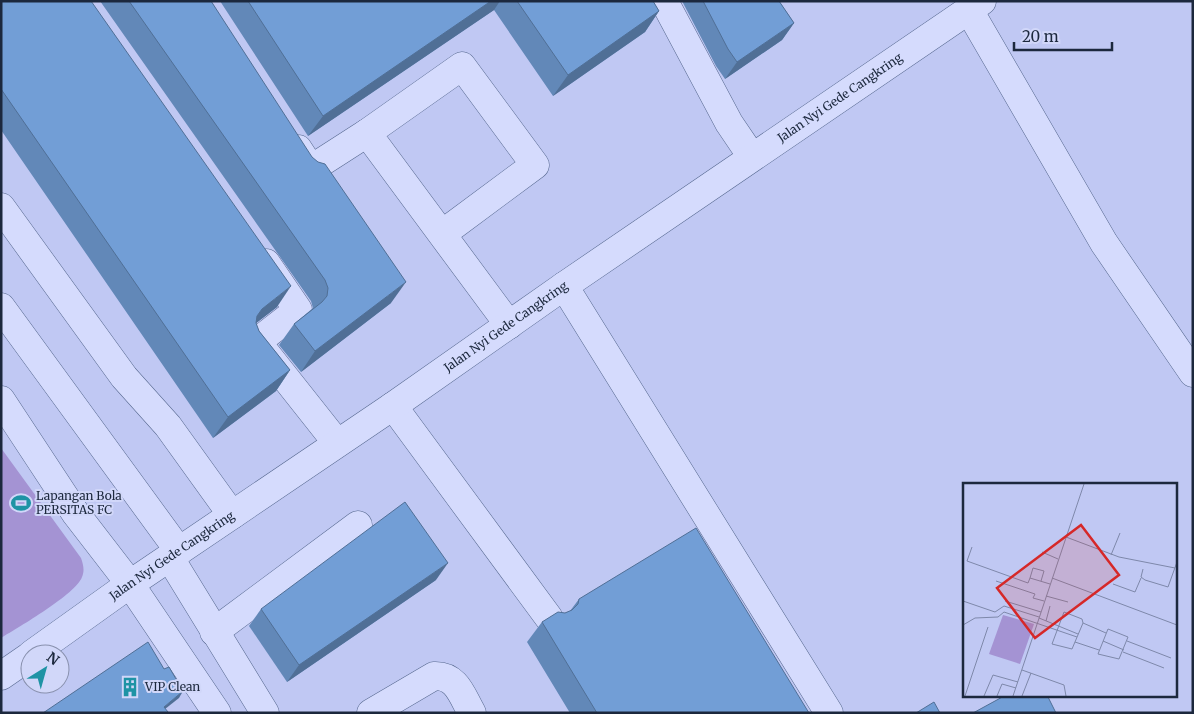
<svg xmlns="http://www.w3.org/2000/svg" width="1194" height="714" viewBox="0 0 1194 714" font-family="Merriweather,serif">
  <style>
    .green { fill: #a493d3 }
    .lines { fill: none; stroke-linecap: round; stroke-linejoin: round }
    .minor-casing { stroke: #56688f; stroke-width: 29 }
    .minor { stroke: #d5dbfd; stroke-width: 28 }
    .wall { fill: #6288b8 }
    .shaded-wall { fill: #506f96 }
    .building { fill: #729ed6; stroke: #506f96 }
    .labels { text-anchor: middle; stroke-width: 4; stroke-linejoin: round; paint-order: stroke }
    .street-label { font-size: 12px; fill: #1c283d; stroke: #d1d7f9 }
    .poi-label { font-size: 12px; fill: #1c283d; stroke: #d1d7f9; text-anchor: start }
    .inset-road { fill: none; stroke: #7e88aa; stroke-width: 1 }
    .view { fill: #d62828; fill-opacity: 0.15; stroke: #d62828; stroke-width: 2.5 }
    .inset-edge { fill: none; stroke: #1c283d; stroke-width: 2.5 }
  </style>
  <rect width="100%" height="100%" fill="#c0c8f3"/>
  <!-- green -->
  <path class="green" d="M1 448 81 558C83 564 85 570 82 577 76 594 19 627 1 638Z"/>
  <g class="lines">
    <defs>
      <g id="minor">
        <path d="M664 1 729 123 752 157"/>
        <path d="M969 10 1104 243 1193 373"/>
        <path d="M298 149 311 169 367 133"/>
        <path d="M1 207 124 377 168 426 232 515"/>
        <path d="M442 234 535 165 462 66 367 133 509 325"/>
        <path d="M266 263 298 310 257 342 337 443"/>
        <path d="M564 286 829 713"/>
        <path d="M1 307 179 551"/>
        <path d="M1 400 76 514 130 584 217 713"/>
        <path d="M393 406 549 618"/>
        <path d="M170 558 265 713"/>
        <path d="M214 632 358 525"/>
        <path id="s1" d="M32 654 130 584 393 406 564 286 982 1"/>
        <path d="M1 676 30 656"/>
        <path d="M371 713 434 676C457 675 462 696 472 713"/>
      </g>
    </defs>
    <!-- minor casing -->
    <use href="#minor" class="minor-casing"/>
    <!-- minor -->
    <use href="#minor" class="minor"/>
  </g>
  <!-- wall -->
  <g class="wall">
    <path d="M1 1 277 307 256 323 259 331 290 370 276 391 213 438 1 130Z"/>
    <path d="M100 1H211L391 303 301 372 279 345 294 324 313 308 311 301Z"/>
    <path d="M220 1H653L659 11 645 32 553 96 494 10 308 136Z"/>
    <path d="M682 1H779L794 23 782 40 725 79 716 66Z"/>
    <path d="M436 580 287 682 249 626 261 609Z"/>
    <path d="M579 599 809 713H570L527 642 542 622 570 611Z"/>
  </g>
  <!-- shaded-wall -->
  <g class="shaded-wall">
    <path d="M491 1H500L494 10 308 136 323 116Z"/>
    <path d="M659 11 645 32 553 96 568 75Z"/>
    <path d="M794 23 782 40 725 79 737 62Z"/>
    <path d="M406 282 391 303 301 372 315 351Z"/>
    <path d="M291 286 277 307 247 330 262 309Z"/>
    <path d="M290 370 276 391 213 438 228 417Z"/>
    <path d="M448 563 436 580 287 682 299 665Z"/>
    <path d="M183 691 179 698 160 713 164 707Z"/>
  </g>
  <!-- building -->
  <g class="building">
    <path d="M1 1H91L291 286 262 309 257 316 256 323 259 331 290 370 228 417 1 89Z"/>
    <path d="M129 1H211L312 157 318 162 325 164 406 282 315 351 294 324 322 302 327 296 328 288 325 280Z"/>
    <path d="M248 1H491L323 116Z"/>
    <path d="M517 1H653L659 11 568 75Z"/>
    <path d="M703 1H779L794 23 737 62 728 49Z"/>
    <path d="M405 502 448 563 299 665 261 609Z"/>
    <path d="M696 528 809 713H597L542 622 558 612 565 613 572 610 578 604 579 599Z"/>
    <path d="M148 642 164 669 169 667 183 691 164 707 168 712 167 713H43Z"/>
    <path d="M1006 695H1047L1056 713H973Z"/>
    <path d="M934 702 940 713H916Z"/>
  </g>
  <!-- icons -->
  <defs>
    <symbol id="stadium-bare" viewBox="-9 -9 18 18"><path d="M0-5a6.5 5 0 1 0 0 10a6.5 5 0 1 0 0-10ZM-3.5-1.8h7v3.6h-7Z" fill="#1e93a5" stroke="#d1d7f9" stroke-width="2.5" paint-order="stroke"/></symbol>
    <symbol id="building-bare" viewBox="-9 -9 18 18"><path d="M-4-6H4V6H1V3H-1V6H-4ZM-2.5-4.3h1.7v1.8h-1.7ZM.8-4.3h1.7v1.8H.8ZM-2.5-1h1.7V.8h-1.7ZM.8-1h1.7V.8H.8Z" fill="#1e93a5" stroke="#d1d7f9" stroke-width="2.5" paint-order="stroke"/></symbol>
  </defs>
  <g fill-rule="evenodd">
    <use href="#stadium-bare" x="7" y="489" width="28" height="28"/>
    <use href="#building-bare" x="116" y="673" width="28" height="28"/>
  </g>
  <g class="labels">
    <!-- street labels -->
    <g class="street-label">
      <text dy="4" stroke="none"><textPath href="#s1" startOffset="981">Jalan Nyi Gede Cangkring</textPath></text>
      <text dy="4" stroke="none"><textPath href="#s1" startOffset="576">Jalan Nyi Gede Cangkring</textPath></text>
      <text dy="4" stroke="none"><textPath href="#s1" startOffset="171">Jalan Nyi Gede Cangkring</textPath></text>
    </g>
    <!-- poi labels -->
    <g class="poi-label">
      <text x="36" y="500">Lapangan Bola<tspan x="36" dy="14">PERSITAS FC</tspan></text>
      <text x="145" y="691">VIP Clean</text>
    </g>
  </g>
  <!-- overview -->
  <g transform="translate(963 483)">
    <rect width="214" height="214" fill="#c0c8f3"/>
    <path d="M40 132 71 141 57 181 26 171Z" fill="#a493d3"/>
    <path class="inset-road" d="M103 54 156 74 212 85M9 64 4 78 65 100 67 95M79 69 95 76M148 72 157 50M180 86 178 94 182 97 205 104 214 79M89 95 214 142M33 98 72 111 70 115 81 118M78 98 81 88 70 85 67 95 87 101M150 101 172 109 178 95M83 113 105 119M0 118 32 129 41 123 76 134M42 118 78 129M76 135 115 151M83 138 87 123M120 140 119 136 101 129 89 161 109 166 120 140 143 150M0 142 12 135 35 134 41 129 114 154M145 146 165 154 156 176 135 171ZM140 158 161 167M164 158 208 175M112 159 136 167M160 169 201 185M59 187 101 202 103 213M2 213 25 144M21 213 30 192 55 199M34 213 39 201 53 205M50 213 121 1M59 213 68 190"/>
    <path class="view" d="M118 42 156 92 72 155 34 105Z"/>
    <rect width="214" height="214" class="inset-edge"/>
  </g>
  <!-- border -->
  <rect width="1194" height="714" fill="none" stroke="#1c283d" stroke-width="5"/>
  <!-- north arrow -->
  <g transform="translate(45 669) rotate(37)"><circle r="24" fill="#d1d7f9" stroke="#8991ae"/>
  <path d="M0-4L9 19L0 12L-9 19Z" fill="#1e93a5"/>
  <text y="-8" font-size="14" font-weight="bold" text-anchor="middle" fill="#1c283d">N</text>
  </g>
  <!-- scale -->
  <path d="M1014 42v8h98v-8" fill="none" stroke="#1c283d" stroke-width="2.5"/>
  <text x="1022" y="42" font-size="15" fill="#1c283d" stroke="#d1d7f9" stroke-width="4" paint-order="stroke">20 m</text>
</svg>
